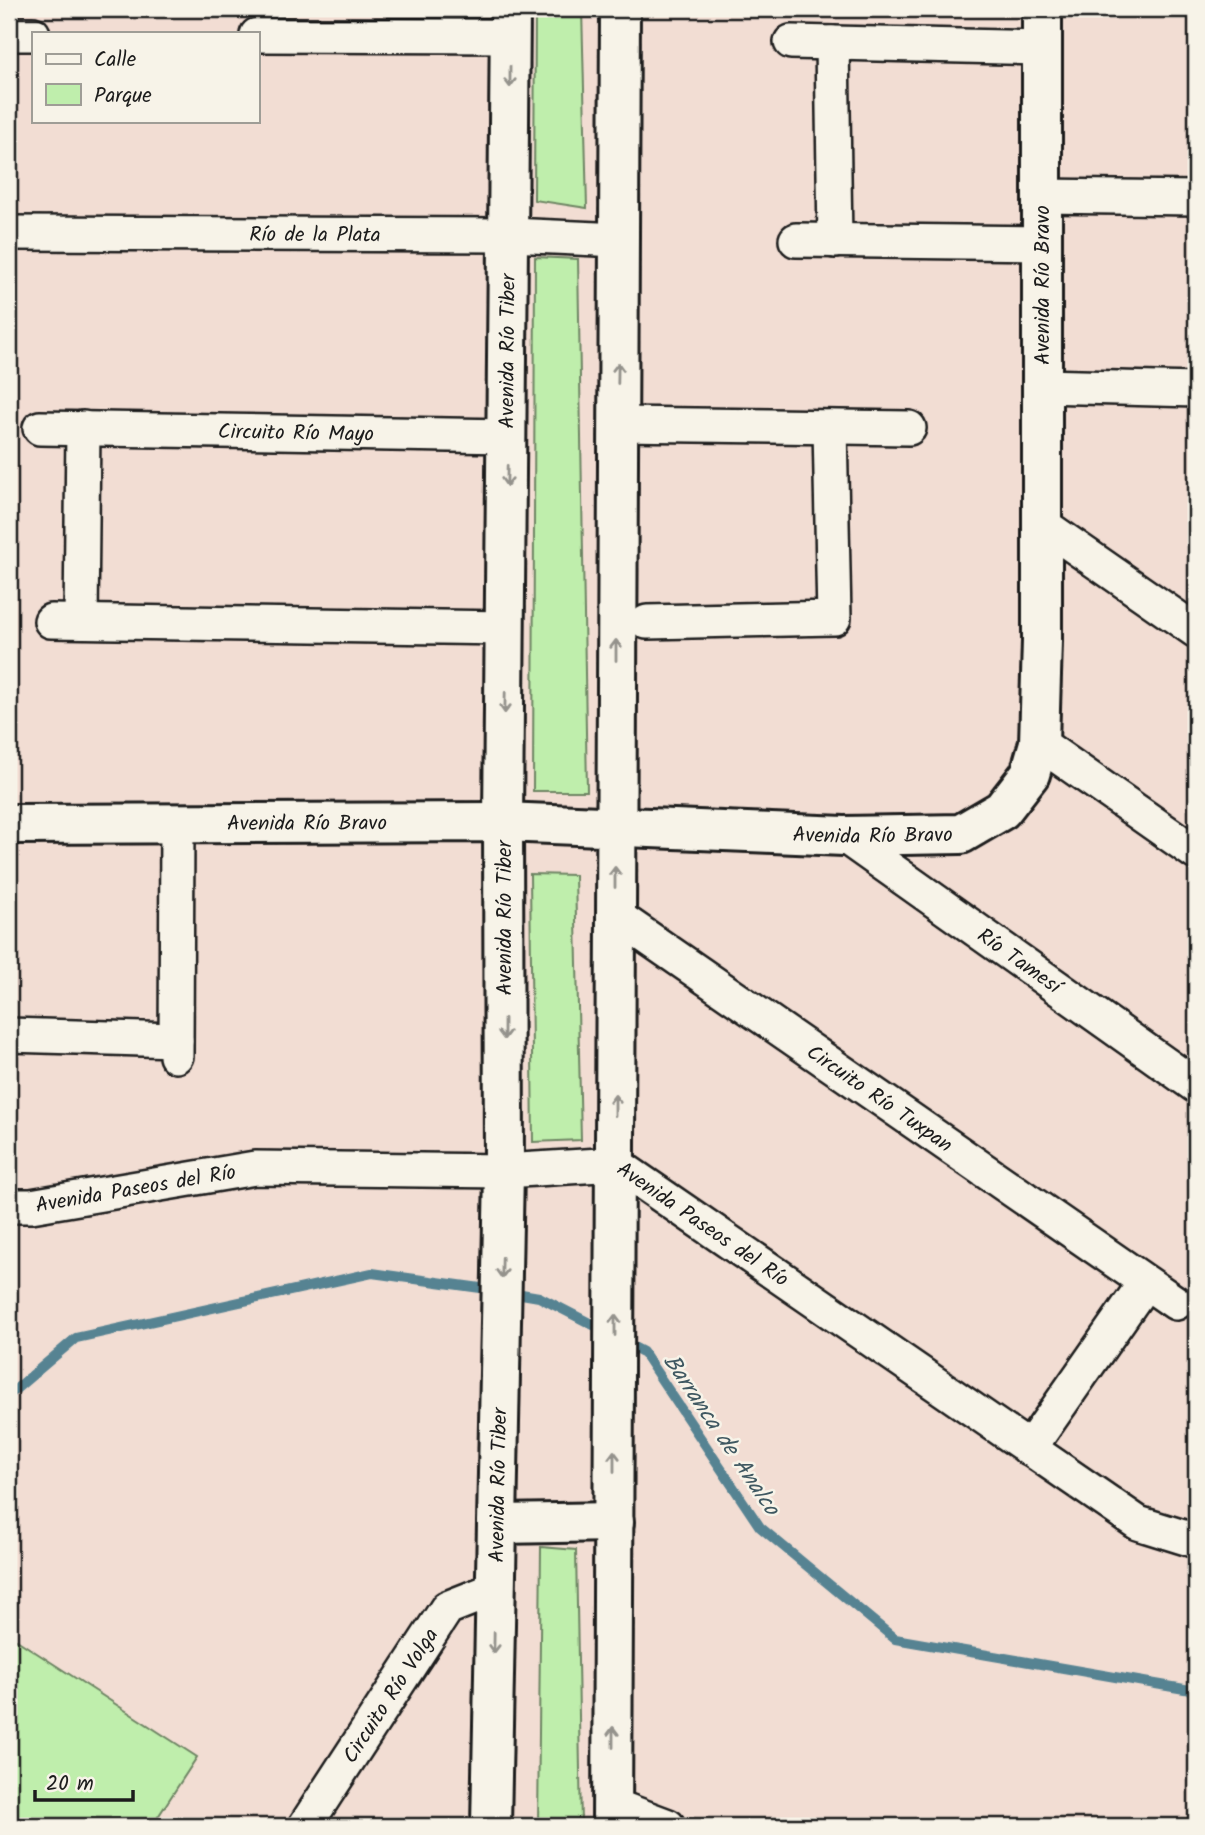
<svg xmlns="http://www.w3.org/2000/svg" width="1205" height="1835" viewBox="0 0 1205 1835" font-family="Kalam,sans-serif">
  <style>
    .green { fill: #bfeeac; stroke: #6e8564; stroke-width: 2 }
    .lines { fill: none; stroke-linecap: round; stroke-linejoin: round }
    .stream { stroke: #578392; stroke-width: 10 }
    .minor-casing { stroke: #1c1c1c; stroke-width: 38 }
    .tertiary-casing { stroke: #1c1c1c; stroke-width: 44 }
    .minor { stroke: #f7f3e8; stroke-width: 33 }
    .tertiary { stroke: #f7f3e8; stroke-width: 38 }
    .oneway { stroke: #94928c }
    .labels { text-anchor: middle; stroke-width: 5; stroke-linejoin: round; paint-order: stroke }
    .street-label { font-size: 21px; fill: #1c1c1c; stroke: #f7f3e8 }
    .water-label { font-size: 23px; font-style: italic; fill: #3f5861; stroke: #f7f3e8 }
  </style>
  <rect width="100%" height="100%" fill="#f2ddd3"/>
  <filter id="ink" filterUnits="userSpaceOnUse"><feTurbulence type="fractalNoise" baseFrequency=".0143" numOctaves="2"/><feDisplacementMap in="SourceGraphic" scale="14" xChannelSelector="R" yChannelSelector="G"/><feConvolveMatrix kernelMatrix="1 2 1 2 8 2 1 2 1" color-interpolation-filters="sRGB"/></filter>
  <g filter="url(#ink)">
    <!-- green -->
    <g class="green">
      <path d="M535 9H582L587 208 534 200Z"/>
      <path d="M535 257 578 259 587 791H533Z"/>
      <path d="M530 874 575 875 581 1140 533 1142Z"/>
      <path d="M541 1547 576 1550 581 1826H538Z"/>
      <path d="M9 1635 197 1757 152 1826H9Z"/>
    </g>
    <g class="lines">
      <!-- stream -->
      <g class="stream">
        <path d="M510 1292 539 1297 605 1331"/>
        <path d="M624 1342 643 1352 760 1527 895 1639 1196 1691"/>
        <path d="M9 1395 76 1338 372 1273 495 1290"/>
      </g>
      <defs>
        <g id="minor">
          <path d="M9 34H33"/>
          <path d="M257 35 510 36"/>
          <path d="M791 42 1042 48"/>
          <path d="M832 43 835 241"/>
          <path d="M1041 196 1196 198"/>
          <path id="s1" d="M9 233 510 235 620 240"/>
          <path d="M796 240 1041 243"/>
          <path d="M1042 386 1196 390"/>
          <path d="M618 424 909 428"/>
          <path id="s2" d="M40 428 508 436"/>
          <path d="M1042 524 1196 631"/>
          <path d="M51 621 506 628"/>
          <path d="M81 621 83 428"/>
          <path d="M647 622 834 618 830 427"/>
          <path d="M1039 743 1196 853"/>
          <path id="s3" d="M844 836 1196 1086"/>
          <path id="s4" d="M615 915 1176 1303"/>
          <path d="M9 1035 176 1040"/>
          <path d="M176 1056 177 823"/>
          <path id="s5" d="M9 1206H31L255 1168 504 1171 616 1164 1138 1523 1196 1541"/>
          <path d="M1029 1449 1145 1283"/>
          <path d="M612 1805 668 1826"/>
          <path id="s6" d="M305 1826 447 1608 495 1589"/>
        </g>
        <g id="tertiary">
          <path id="s7" d="M9 824 503 822 844 836 961 834 1002 810 1030 774 1039 743 1042 641V9"/>
          <path d="M497 1524 614 1522"/>
          <path id="s8" d="M491 1826 504 1171 503 822 510 9"/>
          <path d="M612 1826 620 9"/>
        </g>
      </defs>
      <!-- minor casing -->
      <use href="#minor" class="minor-casing"/>
      <!-- tertiary casing -->
      <use href="#tertiary" class="tertiary-casing"/>
      <!-- minor -->
      <use href="#minor" class="minor"/>
      <!-- tertiary -->
      <use href="#tertiary" class="tertiary"/>
    </g>
    <!-- one-way arrows -->
    <defs><path id="oneway-shaft" d="M-6 0H5M1.5-3L5.5 0L1.5 3" fill="none" stroke-width="1.6" stroke-linecap="round" stroke-linejoin="round" transform="scale(1.75)"/></defs>
    <g class="oneway">
      <use href="#oneway-shaft" transform="translate(510 77) rotate(90)"/>
      <use href="#oneway-shaft" transform="translate(618 373) rotate(-89)"/>
      <use href="#oneway-shaft" transform="translate(507 476) rotate(91)"/>
      <use href="#oneway-shaft" transform="translate(616 650) rotate(-90)"/>
      <use href="#oneway-shaft" transform="translate(505 703) rotate(91)"/>
      <use href="#oneway-shaft" transform="translate(615 877) rotate(-90)"/>
      <use href="#oneway-shaft" transform="translate(504 1029) rotate(90)"/>
      <use href="#oneway-shaft" transform="translate(615 1105) rotate(-90)"/>
      <use href="#oneway-shaft" transform="translate(502 1268) rotate(91)"/>
      <use href="#oneway-shaft" transform="translate(615 1325) rotate(-90)"/>
      <use href="#oneway-shaft" transform="translate(614 1461) rotate(-90)"/>
      <use href="#oneway-shaft" transform="translate(494 1643) rotate(91)"/>
      <use href="#oneway-shaft" transform="translate(613 1737) rotate(-90)"/>
    </g>
  </g>
  <g class="labels">
    <!-- street labels -->
    <g class="street-label">
      <text dy="7" stroke="none"><textPath href="#s1" startOffset="306">Río de la Plata</textPath></text>
      <text transform="translate(1042 285) rotate(-90)" y="7">Avenida Río Bravo</text>
      <text dy="7" stroke="none"><textPath href="#s8" startOffset="1475">Avenida Río Tiber</textPath></text>
      <text dy="7" stroke="none"><textPath href="#s2" startOffset="256">Circuito Río Mayo</textPath></text>
      <text dy="7" stroke="none"><textPath href="#s7" startOffset="298">Avenida Río Bravo</textPath></text>
      <text dy="7" stroke="none"><textPath href="#s7" startOffset="864">Avenida Río Bravo</textPath></text>
      <text transform="translate(504 918) rotate(-90)" y="7">Avenida Río Tiber</text>
      <text dy="7" stroke="none"><textPath href="#s3" startOffset="215">Río Tamesí</textPath></text>
      <text dy="7" stroke="none"><textPath href="#s4" startOffset="322">Circuito Río Tuxpan</textPath></text>
      <text dy="7" stroke="none"><textPath href="#s5" startOffset="128">Avenida Paseos del Río</textPath></text>
      <text dy="7" stroke="none"><textPath href="#s5" startOffset="716">Avenida Paseos del Río</textPath></text>
      <text dy="7" stroke="none"><textPath href="#s8" startOffset="341">Avenida Río Tiber</textPath></text>
      <text dy="7" stroke="none"><textPath href="#s6" startOffset="156">Circuito Río Volga</textPath></text>
    </g>
    <!-- water labels -->
    <g class="water-label">
      <text transform="translate(722 1434) rotate(56)" y="8">Barranca de Analco</text>
    </g>
  </g>
  <!-- margin -->
  <rect width="1205" height="1835" fill="none" stroke="#f7f3e8" stroke-width="35"/>
  <rect x="18" y="18" width="1170" height="1800" fill="none" stroke="#1c1c1c" stroke-width="2.5" filter="url(#ink)"/>
  <!-- legend -->
  <rect x="32" y="32" width="228" height="91" fill="#f7f3e8" stroke="#9f9d96" stroke-width="2"/>
  <rect x="46" y="54" width="35" height="10" fill="#f7f3e8" stroke="#9f9d96" stroke-width="2"/>
  <text x="94" y="66" font-size="21" fill="#1c1c1c">Calle</text>
  <rect x="46" y="84" width="35" height="21" fill="#bfeeac" stroke="#9f9d96" stroke-width="2"/>
  <text x="94" y="102" font-size="21" fill="#1c1c1c">Parque</text>
  <!-- scale -->
  <path d="M35 1790v10h98v-10" fill="none" stroke="#1c1c1c" stroke-width="3.5"/>
  <text x="46" y="1790" font-size="21" fill="#1c1c1c" stroke="#f7f3e8" stroke-width="5" paint-order="stroke">20 m</text>
</svg>
